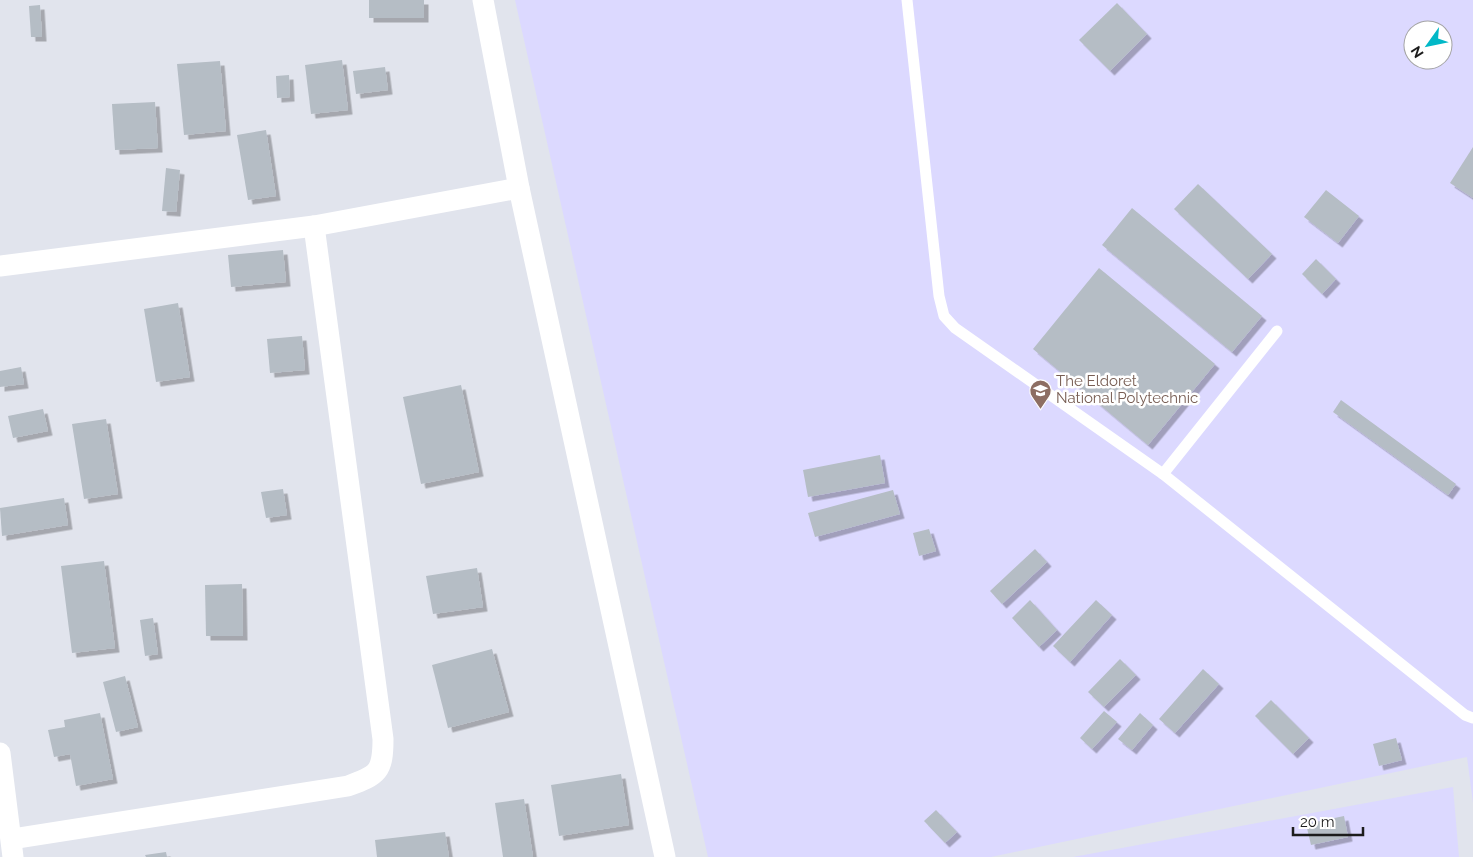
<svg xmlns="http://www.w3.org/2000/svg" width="1473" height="857" viewBox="0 0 1473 857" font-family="Raleway,sans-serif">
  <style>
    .education { fill: #dcd9ff; fill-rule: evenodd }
    .building { fill: #b5bdc5; filter: url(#shadow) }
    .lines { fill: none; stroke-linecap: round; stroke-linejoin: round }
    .lane { stroke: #fff; stroke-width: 11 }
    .street { stroke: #fff; stroke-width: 21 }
    .labels { text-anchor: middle; stroke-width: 5; stroke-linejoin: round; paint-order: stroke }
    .education-label { font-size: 15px; fill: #785e54; stroke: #fff; text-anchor: start }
  </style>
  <defs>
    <filter id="shadow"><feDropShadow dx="4.5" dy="4.5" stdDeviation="0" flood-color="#0004"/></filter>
  </defs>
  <rect width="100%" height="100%" fill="#e1e4ed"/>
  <!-- education -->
  <g class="education">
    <path d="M515 0H1473V803L1467 757 991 857H708ZM1413 30H1443V60H1413Z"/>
    <path d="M1453 787 1459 857H1073Z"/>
  </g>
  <!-- building -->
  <g class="building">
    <rect x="369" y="0" width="55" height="18"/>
    <path d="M1117 3 1147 34 1110 71 1079 40Z"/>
    <path d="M40 5 42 37H31L29 6Z"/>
    <path d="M342 60 348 110 311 114 305 65Z"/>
    <path d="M220 61 226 131 184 135 177 64Z"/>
    <path d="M385 67 388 90 356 94 353 71Z"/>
    <path d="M289 75 290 97 277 98 276 76Z"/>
    <path d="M155 102 158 148 115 150 112 104Z"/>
    <path d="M266 130 276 196 248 200 237 135Z"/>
    <path d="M1473 147V198L1450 183Z"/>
    <path d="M166 168 180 170 176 212 162 211Z"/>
    <path d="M1198 184 1272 254 1248 279 1174 209Z"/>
    <path d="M1326 190 1359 216 1338 243 1304 217Z"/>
    <path d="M1132 208 1262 316 1232 352 1102 245Z"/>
    <path d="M283 250 286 282 231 287 228 255Z"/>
    <path d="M1316 259 1336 279 1322 294 1302 274Z"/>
    <path d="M1099 268 1215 364 1148 445 1033 349Z"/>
    <path d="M178 303 190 377 156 382 144 309Z"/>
    <path d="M302 336 305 370 270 373 267 339Z"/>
    <path d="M21 367 24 384 0 387V371Z"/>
    <path d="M461 385 479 472 421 484 403 397Z"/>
    <path d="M1341 400 1456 484 1448 495 1333 412Z"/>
    <path d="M43 409 48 431 13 438 8 416Z"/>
    <path d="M106 419 118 494 84 499 72 424Z"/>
    <path d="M880 455 885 483 808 497 803 470Z"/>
    <path d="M283 489 287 515 266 518 261 492Z"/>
    <path d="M893 490 900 514 815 537 808 513Z"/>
    <path d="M64 498 68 525 2 536 0 508Z"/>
    <path d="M929 529 936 551 919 556 913 533Z"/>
    <path d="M1035 549 1047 562 1002 604 990 591Z"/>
    <path d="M104 561 115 648 72 653 61 566Z"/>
    <path d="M477 568 483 607 433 614 426 576Z"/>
    <path d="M242 584 243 636H206L205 585Z"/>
    <path d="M1030 600 1057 630 1039 647 1012 618Z"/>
    <path d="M1096 600 1112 615 1070 662 1053 646Z"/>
    <path d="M153 618 158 654 145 656 140 620Z"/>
    <path d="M492 649 509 712 448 728 432 665Z"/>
    <path d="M1120 659 1136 675 1104 707 1088 692Z"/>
    <path d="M1203 669 1219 684 1175 733 1159 719Z"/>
    <path d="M125 676 138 727 116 732 103 682Z"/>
    <path d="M1271 700 1309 738 1293 754 1255 716Z"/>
    <path d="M1104 711 1117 722 1092 749 1080 738Z"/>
    <path d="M100 713 113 779 76 786 70 754 54 757 48 730 65 727 64 720Z"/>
    <path d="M1140 713 1153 725 1132 750 1118 739Z"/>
    <path d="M1396 738 1402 760 1379 766 1373 744Z"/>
    <path d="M621 774 629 825 559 836 551 785Z"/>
    <path d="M524 799 533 857H503L495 803Z"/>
    <path d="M936 810 957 832 945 843 924 821Z"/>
    <path d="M1344 816 1348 837 1311 845 1306 824Z"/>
    <path d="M445 832 449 857H377L375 840Z"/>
    <path d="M166 852 167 857H146L145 855Z"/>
  </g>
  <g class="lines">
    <!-- lane -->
    <g class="lane">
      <path d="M907 0 939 296 944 316 955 328 1163 474"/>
      <path d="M1277 331 1163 474 1465 715 1473 718"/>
    </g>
    <!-- street -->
    <g class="street">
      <path d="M483 0 519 188 665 857"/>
      <path d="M0 266 314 226 519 188"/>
      <path d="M0 753 13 857"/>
      <path d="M12 839 348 786C378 775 383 772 383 739L314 226"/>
    </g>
  </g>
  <!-- icons -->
  <defs>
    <symbol id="university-pin" viewBox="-11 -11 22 30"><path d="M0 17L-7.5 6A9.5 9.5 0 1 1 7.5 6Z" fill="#8d6e63" stroke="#fff"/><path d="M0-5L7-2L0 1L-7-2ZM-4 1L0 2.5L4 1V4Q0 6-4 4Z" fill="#fff"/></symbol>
  </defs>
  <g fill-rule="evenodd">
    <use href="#university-pin" x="1028" y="378" width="25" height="34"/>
  </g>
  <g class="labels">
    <!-- education labels -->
    <g class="education-label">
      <text x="1056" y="386">The Eldoret<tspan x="1056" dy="17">National Polytechnic</tspan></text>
    </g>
  </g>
  <!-- north arrow -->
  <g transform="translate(1428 45) rotate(237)"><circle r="24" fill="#ffffff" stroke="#a4a4a4"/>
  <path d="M0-4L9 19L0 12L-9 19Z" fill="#01b8c7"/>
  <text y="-8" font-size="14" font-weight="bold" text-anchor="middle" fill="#1c1c1c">N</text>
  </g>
  <!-- scale -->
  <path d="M1293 827v8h70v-8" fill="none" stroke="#1c1c1c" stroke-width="2.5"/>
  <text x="1300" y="827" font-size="15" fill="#1c1c1c" stroke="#ffffff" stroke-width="4" paint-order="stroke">20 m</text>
</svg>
